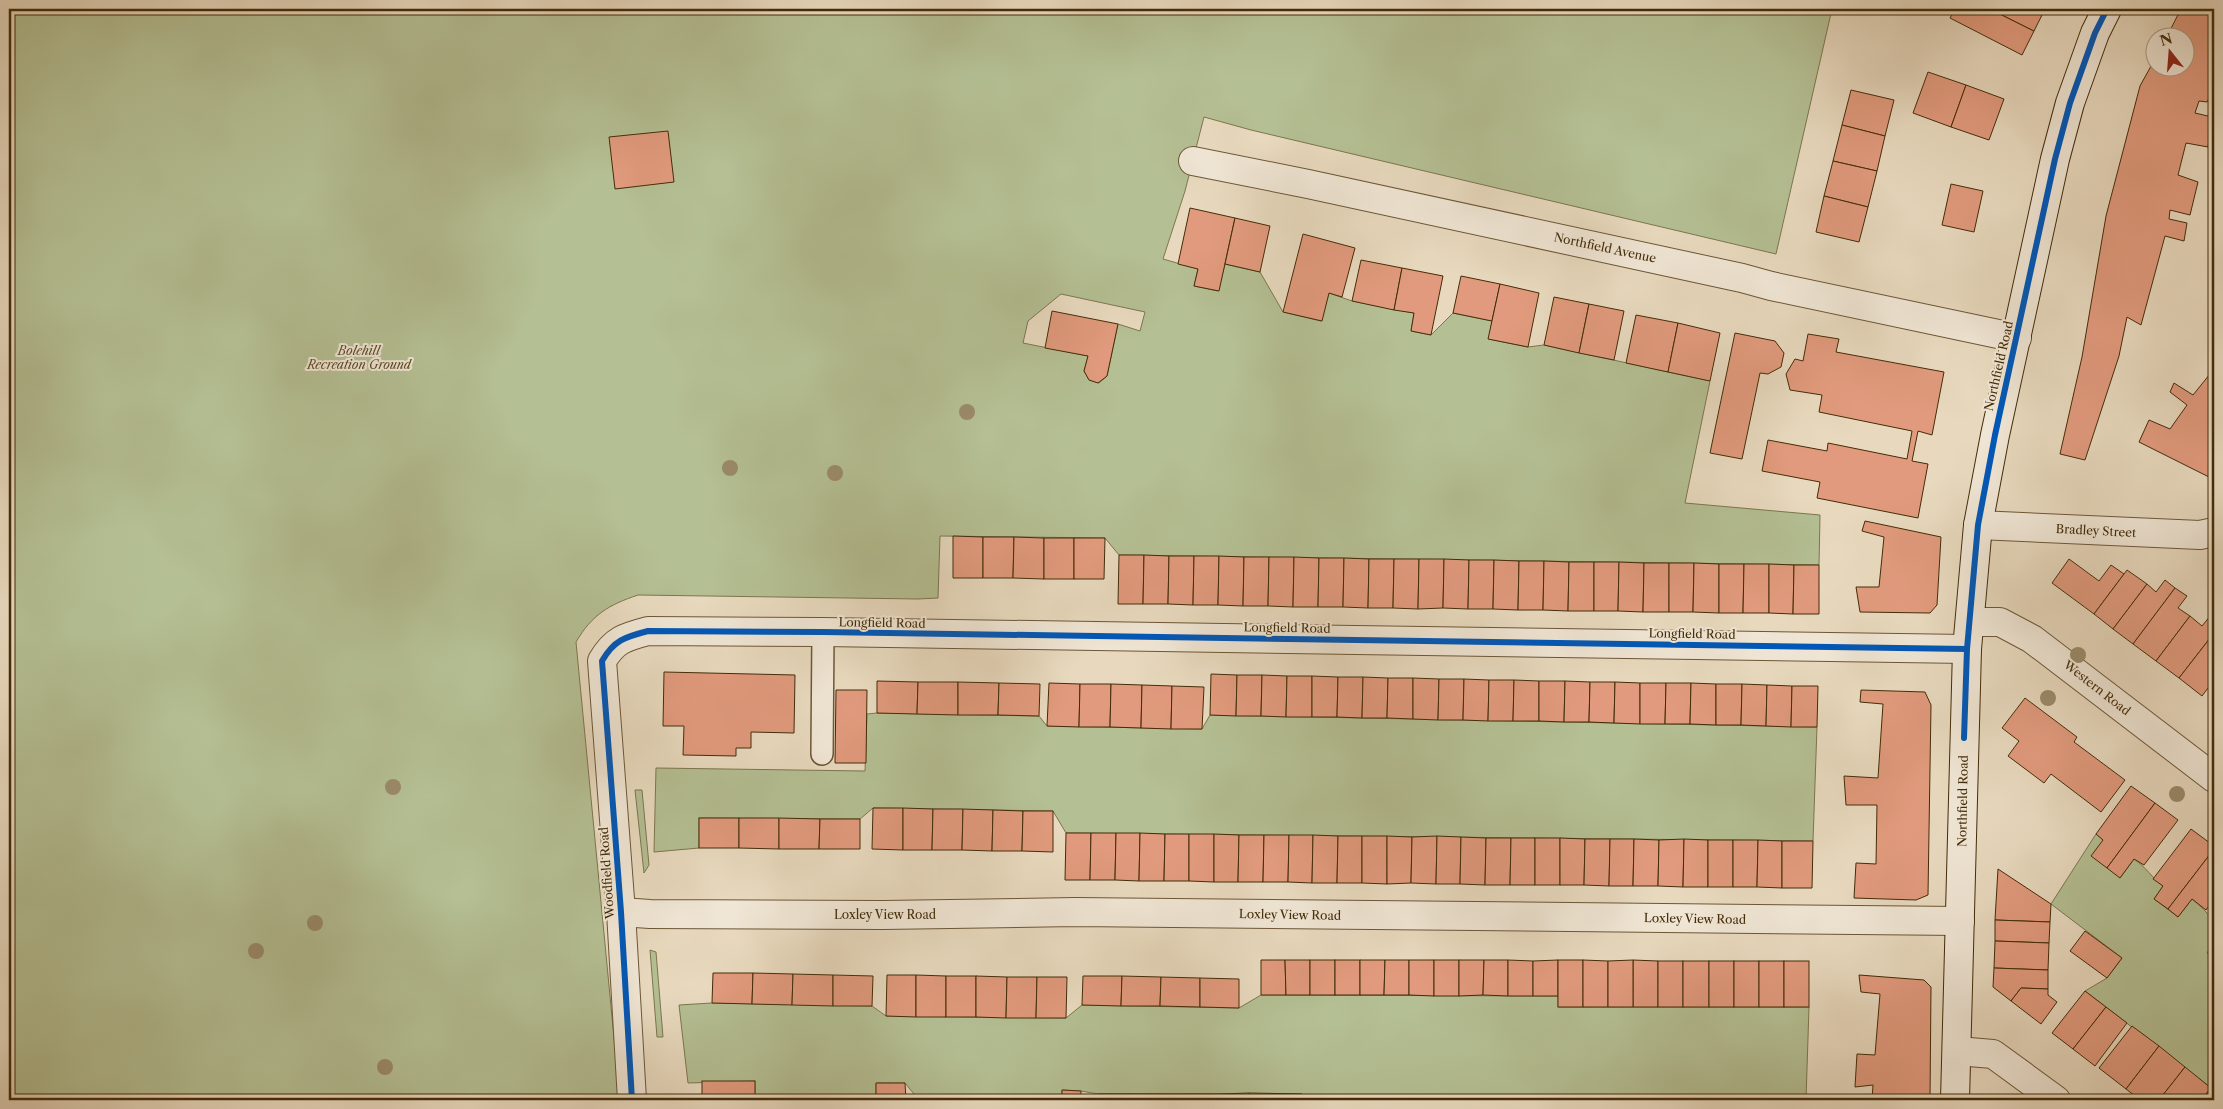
<svg xmlns="http://www.w3.org/2000/svg" width="2223" height="1109" viewBox="0 0 2223 1109" font-family="'Libre Caslon Text',serif">
  <style>
    .green { fill: #b4bf93; stroke: #7c764e; fill-rule: evenodd }
    .building { fill: #e19a7d; stroke: #432c08 }
    .lines { fill: none; stroke-linecap: round; stroke-linejoin: round }
    .lane-casing { stroke: #6c5736; stroke-width: 24 }
    .street-casing { stroke: #6c5736; stroke-width: 30 }
    .secondary-casing { stroke: #432c08; stroke-width: 30 }
    .lane { stroke: #f0e6d5; stroke-width: 21 }
    .street { stroke: #f0e6d5; stroke-width: 28 }
    .secondary { stroke: #f0e6d5; stroke-width: 28 }
    .cycleway-casing { stroke: #f0e6d5; stroke-width: 9 }
    .cycleway { stroke: #0057b8; stroke-width: 6 }
    .tree { fill: #9a8a69 }
    .labels { text-anchor: middle; stroke-width: 4; stroke-linejoin: round; paint-order: stroke }
    .street-label { font-size: 12px; fill: #432c08; stroke: #f0e6d5 }
    .park-label { font-size: 12px; font-style: italic; fill: #5a4924; stroke: #f0e6d5 }
  </style>
  <rect width="100%" height="100%" fill="#e8d9be"/>
  <filter id="stains"><feTurbulence type="fractalNoise" baseFrequency=".004" numOctaves="4"/><feColorMatrix values="0 0 0 0 .2 0 0 0 0 .09 0 0 0 0 .02 0 0 0 .5 -.17"/></filter>
  <radialGradient id="worn" r=".72"><stop offset=".6" stop-color="#630" stop-opacity="0"/><stop offset="1" stop-color="#630" stop-opacity=".3"/></radialGradient>
  <!-- green -->
  <g class="green">
    <path d="M9 9H1832L1776 254 1251 130 1204 117 1185 191 1163 259 1198 269 1194 286 1218 291 1225 264 1260 272 1283 312 1321 321 1329 293 1352 301 1414 313 1411 331 1431 335 1453 313 1492 321 1489 339 1528 347 1544 345 1710 381 1685 503 1820 515 1819 565 1119 555 1105 538 940 536 938 598 918 599 638 595C608 605 592 615 576 642L620 1100H9ZM1061 294 1145 312 1140 331 1118 324 1107 376 1099 383 1089 380 1084 371 1088 356 1023 343 1028 321Z"/>
    <path d="M877 713 1039 716 1047 726 1202 729 1210 715 1817 727 1813 841 1066 833 1053 811 873 808 860 819 699 818V848L654 852 656 768 865 771 867 714Z"/>
    <path d="M635 790H642L649 865 644 873Z"/>
    <path d="M2096 834 2103 840 2120 878 2134 859C2146 867 2152 878 2163 886L2154 899 2178 917 2192 899C2212 915 2223 929 2207 953L2214 959V1084L2211 1088 2085 991 2107 978 2122 958 2051 904Z"/>
    <path d="M650 950 656 952 663 1037H657Z"/>
    <path d="M1261 995 1558 996V1007H1809L1806 1100H1306L1302 1094H1098L1081 1091 1062 1090V1100H919L905 1083H876V1095L755 1096V1081L688 1083 679 1005 712 1003 872 1006 886 1016 1066 1018 1082 1005 1239 1008Z"/>
  </g>
  <!-- building -->
  <g class="building">
    <path d="M1955 9H1968L1978 14 1981 9H1990L2034 31 2022 55 1950 18Z"/>
    <path d="M1990 9H2045L2034 31Z"/>
    <path d="M2181 9H2214V89L2207 102 2199 101 2195 113 2212 117 2208 147 2186 143 2178 175 2198 182 2190 215 2170 210 2169 219 2187 223 2184 241 2165 236 2141 325 2127 317 2119 356 2085 460 2060 454 2082 357 2106 216 2140 86 2156 57V68H2186V38H2166Z"/>
    <path d="M1928 72 1966 85 1951 127 1913 113Z"/>
    <path d="M1966 85 2004 99 1989 140 1951 127Z"/>
    <path d="M1851 90 1894 100 1885 136 1842 125Z"/>
    <path d="M1842 125 1885 136 1877 171 1833 161Z"/>
    <path d="M668 131 674 182 615 189 609 137Z"/>
    <path d="M1833 161 1877 171 1868 207 1824 196Z"/>
    <path d="M1951 184 1983 191 1974 232 1942 225Z"/>
    <path d="M1824 196 1868 207 1859 242 1816 232Z"/>
    <path d="M1190 208 1235 218 1219 291 1194 286 1198 269 1178 264Z"/>
    <path d="M1235 218 1270 226 1260 272 1225 264Z"/>
    <path d="M1303 234 1355 248 1342 297 1329 293 1322 321 1283 312Z"/>
    <path d="M1361 260 1402 268 1394 310 1352 301Z"/>
    <path d="M1402 268 1443 276 1431 335 1411 331 1414 313 1394 310Z"/>
    <path d="M1461 276 1500 284 1492 321 1453 313Z"/>
    <path d="M1500 284 1539 293 1528 347 1488 339Z"/>
    <path d="M1554 297 1589 304 1579 353 1544 345Z"/>
    <path d="M1589 304 1624 311 1614 360 1579 353Z"/>
    <path d="M1052 311 1118 324 1107 376 1098 383 1089 380 1084 371 1088 356 1045 348Z"/>
    <path d="M1636 315 1678 323 1668 372 1626 363Z"/>
    <path d="M1678 323 1720 333 1710 381 1668 372Z"/>
    <path d="M1735 333 1775 341 1784 353 1781 367 1768 374 1760 373 1742 459 1710 453Z"/>
    <path d="M1808 334 1839 339 1836 352 1944 372 1932 435 1918 431 1912 461 1928 464 1918 518 1817 498 1820 482 1762 471 1768 440 1827 451 1828 443 1907 459 1912 431 1819 412 1822 395 1790 390 1786 374 1795 359 1803 361Z"/>
    <path d="M2214 369V469L2209 477 2139 442 2149 420 2170 429 2187 405 2170 392 2174 383 2193 395Z"/>
    <path d="M1865 521 1941 537 1937 605 1930 613 1860 612 1856 587H1879L1884 537 1862 531Z"/>
    <path d="M953 536 983 537V578H953Z"/>
    <path d="M983 537H1014L1013 578H983Z"/>
    <path d="M1014 537 1044 538V579L1013 578Z"/>
    <rect x="1044" y="538" width="30" height="41"/>
    <path d="M1074 538H1105L1104 579H1074Z"/>
    <path d="M1119 555H1144L1143 604H1118Z"/>
    <path d="M1144 555 1169 556 1168 604H1143Z"/>
    <path d="M1169 556H1194L1193 605 1168 604Z"/>
    <path d="M1194 556H1219L1218 605H1193Z"/>
    <path d="M1219 556 1244 557 1243 606 1218 605Z"/>
    <path d="M1244 557H1269L1268 606H1243Z"/>
    <path d="M1269 557H1294L1293 607 1268 606Z"/>
    <path d="M1294 557 1319 558 1318 607H1293Z"/>
    <path d="M1319 558H1344L1343 607H1318Z"/>
    <path d="M1344 558 1369 559 1368 608 1343 607Z"/>
    <path d="M1369 559H1394L1393 608H1368Z"/>
    <path d="M1394 559H1419L1418 609 1393 608Z"/>
    <path d="M1419 559H1444L1443 608 1418 609Z"/>
    <path d="M1444 559 1469 560 1468 609 1443 608Z"/>
    <path d="M2069 559 2099 581 2111 565 2124 574 2094 614 2052 583Z"/>
    <path d="M1469 560H1494L1493 609H1468Z"/>
    <path d="M1494 560 1519 561 1518 610 1493 609Z"/>
    <path d="M1519 561H1544L1543 610H1518Z"/>
    <path d="M1544 561 1569 562 1568 611 1543 610Z"/>
    <path d="M1569 562H1594V611H1568Z"/>
    <path d="M1594 562H1619L1618 611H1594Z"/>
    <path d="M1619 562 1644 563 1643 612 1618 611Z"/>
    <path d="M1644 563H1669V612H1643Z"/>
    <path d="M1669 563H1694L1693 612H1669Z"/>
    <path d="M1694 563 1719 564V613L1693 612Z"/>
    <path d="M1719 564H1744L1743 613H1719Z"/>
    <path d="M1744 564H1769V613H1743Z"/>
    <path d="M1769 564 1794 565 1793 614 1769 613Z"/>
    <path d="M1794 565H1819V614H1793Z"/>
    <path d="M2127 570 2147 584 2113 629 2094 614Z"/>
    <path d="M2165 580 2175 588 2133 644 2113 629 2147 584 2156 592Z"/>
    <path d="M2175 588 2187 596 2178 608 2190 616 2156 661 2133 644Z"/>
    <path d="M2211 615 2214 617V633L2179 678 2156 661 2190 616 2202 626Z"/>
    <path d="M2214 633V680L2202 696 2179 678Z"/>
    <path d="M664 672 795 675 794 733 751 732V748H736V756L683 755 684 726H663Z"/>
    <path d="M1211 674 1237 675 1236 716 1210 715Z"/>
    <path d="M1237 675H1262L1261 716H1236Z"/>
    <path d="M1262 675 1287 676 1286 717 1261 716Z"/>
    <path d="M1287 676H1312V717H1286Z"/>
    <path d="M1312 676 1338 677 1337 717H1312Z"/>
    <path d="M1338 677H1363L1362 718 1337 717Z"/>
    <path d="M1363 677 1388 678 1387 718H1362Z"/>
    <path d="M1388 678H1413V719L1387 718Z"/>
    <path d="M1413 678 1439 679 1438 720 1413 719Z"/>
    <path d="M1439 679H1464L1463 720H1438Z"/>
    <path d="M1464 679 1489 680 1488 721 1463 720Z"/>
    <path d="M1489 680H1514L1513 721H1488Z"/>
    <path d="M1514 680 1539 681V721H1513Z"/>
    <path d="M877 681 918 682 917 714 877 713Z"/>
    <path d="M1539 681H1565L1564 722 1539 721Z"/>
    <path d="M1565 681 1590 682 1589 722H1564Z"/>
    <path d="M918 682H958V715L917 714Z"/>
    <path d="M958 682 999 683 998 715H958Z"/>
    <path d="M1590 682H1615L1614 723 1589 722Z"/>
    <path d="M1615 682 1640 683V724L1614 723Z"/>
    <path d="M999 683 1040 684 1039 716 998 715Z"/>
    <path d="M1049 683 1080 684 1079 727 1047 726Z"/>
    <path d="M1640 683H1666L1665 724H1640Z"/>
    <path d="M1666 683H1691L1690 724H1665Z"/>
    <path d="M1691 683 1716 684V725L1690 724Z"/>
    <path d="M1080 684H1111L1110 727H1079Z"/>
    <path d="M1111 684 1142 685 1141 728 1110 727Z"/>
    <path d="M1716 684H1742L1741 725H1716Z"/>
    <path d="M1742 684 1767 685 1766 726 1741 725Z"/>
    <path d="M1142 685 1172 686 1171 729 1141 728Z"/>
    <path d="M1767 685 1792 686 1791 727 1766 726Z"/>
    <path d="M1172 686 1204 687 1202 729H1171Z"/>
    <path d="M1792 686H1818L1817 727H1791Z"/>
    <path d="M836 690H867L866 763H835Z"/>
    <path d="M1861 690 1925 692 1931 705 1928 895 1916 900 1854 898 1856 863 1876 864 1877 805H1846L1844 776 1878 778 1883 704 1860 702Z"/>
    <path d="M2025 698 2077 737 2074 742 2125 780 2101 812 2051 774 2044 783 2008 756 2019 741 2002 728Z"/>
    <path d="M2131 786 2155 803 2107 868 2091 856 2103 840 2096 834Z"/>
    <path d="M2155 803 2178 820 2144 865 2134 859 2120 878 2107 868Z"/>
    <path d="M873 808H903V850L872 849Z"/>
    <path d="M903 808 933 809 932 850H903Z"/>
    <path d="M933 809H963L962 850H932Z"/>
    <path d="M963 809 993 810 992 851 962 850Z"/>
    <path d="M993 810 1023 811 1022 851H992Z"/>
    <path d="M1023 811H1053V852L1022 851Z"/>
    <rect x="699" y="818" width="40" height="30"/>
    <path d="M739 818H779V849L739 848Z"/>
    <path d="M779 818 820 819 819 849H779Z"/>
    <path d="M820 819H860V849H819Z"/>
    <path d="M2191 829 2214 846V849L2168 909 2154 899 2163 886 2153 879Z"/>
    <path d="M1066 833H1091L1090 880H1065Z"/>
    <path d="M1091 833H1116L1115 880H1090Z"/>
    <path d="M1116 833H1140L1139 881 1115 880Z"/>
    <path d="M1140 833 1165 834 1164 881H1139Z"/>
    <path d="M1165 834H1189V881H1164Z"/>
    <path d="M1189 834H1214V882L1189 881Z"/>
    <path d="M1214 834 1239 835 1238 882H1214Z"/>
    <path d="M1239 835H1264L1263 882H1238Z"/>
    <path d="M1264 835H1289L1288 882H1263Z"/>
    <path d="M1289 835H1313L1312 883 1288 882Z"/>
    <path d="M1313 835 1338 836 1337 883H1312Z"/>
    <path d="M1338 836H1362V883H1337Z"/>
    <path d="M1362 836H1387V884L1362 883Z"/>
    <path d="M1387 836 1412 837 1411 883 1387 884Z"/>
    <path d="M1437 836 1436 884 1411 883 1412 837Z"/>
    <path d="M1437 836 1461 837 1460 884H1436Z"/>
    <path d="M1461 837 1486 838 1485 885 1460 884Z"/>
    <path d="M1486 838H1511L1510 885H1485Z"/>
    <path d="M1511 838H1535V885H1510Z"/>
    <rect x="1535" y="838" width="25" height="47"/>
    <path d="M1560 838 1585 839 1584 885H1560Z"/>
    <path d="M1585 839H1610L1609 886 1584 885Z"/>
    <path d="M1610 839H1634L1633 886H1609Z"/>
    <path d="M1634 839 1659 840 1658 886H1633Z"/>
    <path d="M1684 839 1683 887 1658 886 1659 840Z"/>
    <path d="M1684 839 1708 840V887H1683Z"/>
    <rect x="1708" y="840" width="25" height="47"/>
    <path d="M1733 840H1758L1757 887H1733Z"/>
    <path d="M1758 840 1782 841V888L1757 887Z"/>
    <path d="M1782 841H1813L1812 888H1782Z"/>
    <path d="M2214 849V899L2206 910 2192 899 2178 917 2168 909Z"/>
    <path d="M1998 869 2051 904 2050 922 1995 920Z"/>
    <path d="M1995 920 2050 922 2049 943 1995 941Z"/>
    <path d="M2085 931 2122 958 2107 978 2070 951Z"/>
    <path d="M1995 941 2049 943 2048 970 1994 968Z"/>
    <path d="M1261 960H1285L1286 995H1261Z"/>
    <path d="M1285 960H1310V995H1286Z"/>
    <rect x="1310" y="960" width="25" height="35"/>
    <rect x="1335" y="960" width="25" height="35"/>
    <path d="M1360 960H1385L1384 995H1360Z"/>
    <path d="M1385 960H1409V995H1384Z"/>
    <path d="M1409 960H1434V996L1409 995Z"/>
    <rect x="1434" y="960" width="25" height="36"/>
    <path d="M1459 960H1484L1483 995 1459 996Z"/>
    <path d="M1484 960H1508V996L1483 995Z"/>
    <path d="M1508 960 1533 961V996H1508Z"/>
    <path d="M1558 960V996H1533V961Z"/>
    <rect x="1558" y="960" width="25" height="47"/>
    <path d="M1583 960 1608 961V1007H1583Z"/>
    <path d="M1633 960 1658 961V1007H1633Z"/>
    <path d="M1633 960V1007H1608V961Z"/>
    <rect x="1658" y="961" width="25" height="46"/>
    <rect x="1683" y="961" width="26" height="46"/>
    <rect x="1709" y="961" width="25" height="46"/>
    <rect x="1734" y="961" width="25" height="46"/>
    <rect x="1759" y="961" width="25" height="46"/>
    <rect x="1784" y="961" width="25" height="46"/>
    <path d="M1994 968 2048 970V989L2021 988 2011 1001 1993 987Z"/>
    <path d="M713 973H753L752 1004 712 1003Z"/>
    <path d="M753 973 793 974 792 1005 752 1004Z"/>
    <path d="M793 974 833 975V1006L792 1005Z"/>
    <path d="M833 975 873 976 872 1006H833Z"/>
    <path d="M887 975H916V1017L886 1016Z"/>
    <path d="M916 975 946 976V1017H916Z"/>
    <path d="M1859 975 1924 980 1931 987 1930 1100H1872L1873 1085 1855 1087 1857 1054 1875 1055 1880 994 1861 992Z"/>
    <rect x="946" y="976" width="30" height="41"/>
    <path d="M976 976 1007 977 1006 1018 976 1017Z"/>
    <path d="M1083 976H1122L1121 1006 1082 1005Z"/>
    <path d="M1122 976 1161 977 1160 1006H1121Z"/>
    <path d="M1007 977H1037L1036 1018H1006Z"/>
    <path d="M1037 977H1067L1066 1018H1036Z"/>
    <path d="M1161 977 1200 978V1007L1160 1006Z"/>
    <path d="M1200 978 1239 979V1008L1200 1007Z"/>
    <path d="M2021 988 2048 989V995L2057 1002 2041 1024 2011 1001Z"/>
    <path d="M2085 991 2106 1007 2073 1049 2052 1033Z"/>
    <path d="M2106 1007 2127 1023 2095 1066 2073 1049Z"/>
    <path d="M2132 1026 2159 1046 2126 1089 2099 1068Z"/>
    <path d="M2159 1046 2185 1067 2159 1100H2140L2126 1089Z"/>
    <path d="M2185 1067 2211 1088 2201 1100H2159Z"/>
    <rect x="702" y="1081" width="53" height="19"/>
    <path d="M876 1083H905L906 1100H876Z"/>
    <path d="M2214 1084V1100H2201L2211 1088Z"/>
    <path d="M1062 1090 1081 1091V1100H1062Z"/>
    <path d="M1249 1093 1302 1094V1100H1249Z"/>
    <path d="M1249 1093V1100H1219V1094Z"/>
    <rect x="1098" y="1094" width="31" height="6"/>
    <rect x="1129" y="1094" width="30" height="6"/>
    <rect x="1159" y="1094" width="30" height="6"/>
    <rect x="1189" y="1094" width="30" height="6"/>
    <path d="M815 1095V1100H785V1096Z"/>
    <path d="M815 1095 846 1096V1100H815Z"/>
    <path d="M876 1095V1100H846V1096Z"/>
    <rect x="755" y="1096" width="30" height="4"/>
  </g>
  <g class="lines">
    <defs>
      <path id="lane" d="M822 754 823 632"/>
      <g id="street">
        <path d="M1193 161 1308 184 1742 278 1771 286 2017 338"/>
        <path d="M1978 525 2200 535 2214 532"/>
        <path d="M1970 622H2000L2032 639 2214 778"/>
        <path d="M621 912 650 914 883 915 1075 912 1960 921"/>
        <path d="M1957 1051 1993 1054 2056 1100"/>
        <path d="M632 1100 621 912 602 661C614 640 625 637 648 631L823 632 1967 649"/>
      </g>
      <path id="secondary" d="M1955 1100 1967 649 1978 525 1995 435 2055 159 2070 103 2095 33 2107 9"/>
    </defs>
    <!-- lane casing -->
    <use href="#lane" class="lane-casing"/>
    <!-- street casing -->
    <use href="#street" class="street-casing"/>
    <!-- secondary casing -->
    <use href="#secondary" class="secondary-casing"/>
    <!-- lane -->
    <use href="#lane" class="lane"/>
    <!-- street -->
    <use href="#street" class="street"/>
    <!-- secondary -->
    <use href="#secondary" class="secondary"/>
    <defs>
      <g id="cycleway">
        <path d="M1964 738 1967 649 1978 525 1995 435 2055 159 2070 103 2095 33 2107 9"/>
        <path d="M632 1100 621 912 602 661C614 640 625 637 648 631L823 632 1967 649"/>
      </g>
    </defs>
    <!-- cycleway casing -->
    <use href="#cycleway" class="cycleway-casing"/>
    <!-- cycleway -->
    <use href="#cycleway" class="cycleway"/>
  </g>
  <!-- trees -->
  <g class="tree">
    <circle cx="967" cy="412" r="8"/>
    <circle cx="730" cy="468" r="8"/>
    <circle cx="835" cy="473" r="8"/>
    <circle cx="2078" cy="655" r="8"/>
    <circle cx="2048" cy="698" r="8"/>
    <circle cx="393" cy="787" r="8"/>
    <circle cx="2177" cy="794" r="8"/>
    <circle cx="315" cy="923" r="8"/>
    <circle cx="256" cy="951" r="8"/>
    <circle cx="385" cy="1067" r="8"/>
  </g>
  <g class="labels">
    <!-- street labels -->
    <g class="street-label">
      <text transform="translate(1605 248) rotate(12)" y="4">Northfield Avenue</text>
      <text transform="translate(1999 366) rotate(-77)" y="4">Northfield Road</text>
      <text transform="translate(2096 531) rotate(3)" y="4">Bradley Street</text>
      <text transform="translate(882 623) rotate(1)" y="4">Longfield Road</text>
      <text transform="translate(1287 628) rotate(1)" y="4">Longfield Road</text>
      <text transform="translate(1692 634) rotate(1)" y="4">Longfield Road</text>
      <text transform="translate(2097 688) rotate(38)" y="4">Western Road</text>
      <text transform="translate(1963 801) rotate(-89)" y="4">Northfield Road</text>
      <text transform="translate(607 873) rotate(-94)" y="4">Woodfield Road</text>
      <text x="885" y="919">Loxley View Road</text>
      <text transform="translate(1290 915) rotate(1)" y="4">Loxley View Road</text>
      <text transform="translate(1695 919) rotate(1)" y="4">Loxley View Road</text>
    </g>
    <!-- park labels -->
    <g class="park-label">
      <text x="359" y="355">Bolehill<tspan x="359" dy="14">Recreation Ground</tspan></text>
    </g>
  </g>
  <!-- margin -->
  <rect width="2223" height="1109" fill="none" stroke="#e8d9be" stroke-width="30"/>
  <rect x="10" y="10" width="2203" height="1089" fill="none" stroke="#432c08" stroke-width="2.5"/>
  <rect x="15" y="15" width="2193" height="1079" fill="none" stroke="#432c08"/>
  <!-- north arrow -->
  <g transform="translate(2170 52) rotate(343)"><circle r="24" fill="#f0e6d5" stroke="#ab9c83"/>
  <path d="M0-4L9 19L0 12L-9 19Z" fill="#8f2418"/>
  <text y="-8" font-size="14" font-weight="bold" text-anchor="middle" fill="#432c08">N</text>
  </g>
  <rect width="100%" height="100%" filter="url(#stains)"/>
  <rect width="100%" height="100%" fill="url(#worn)"/>
</svg>
